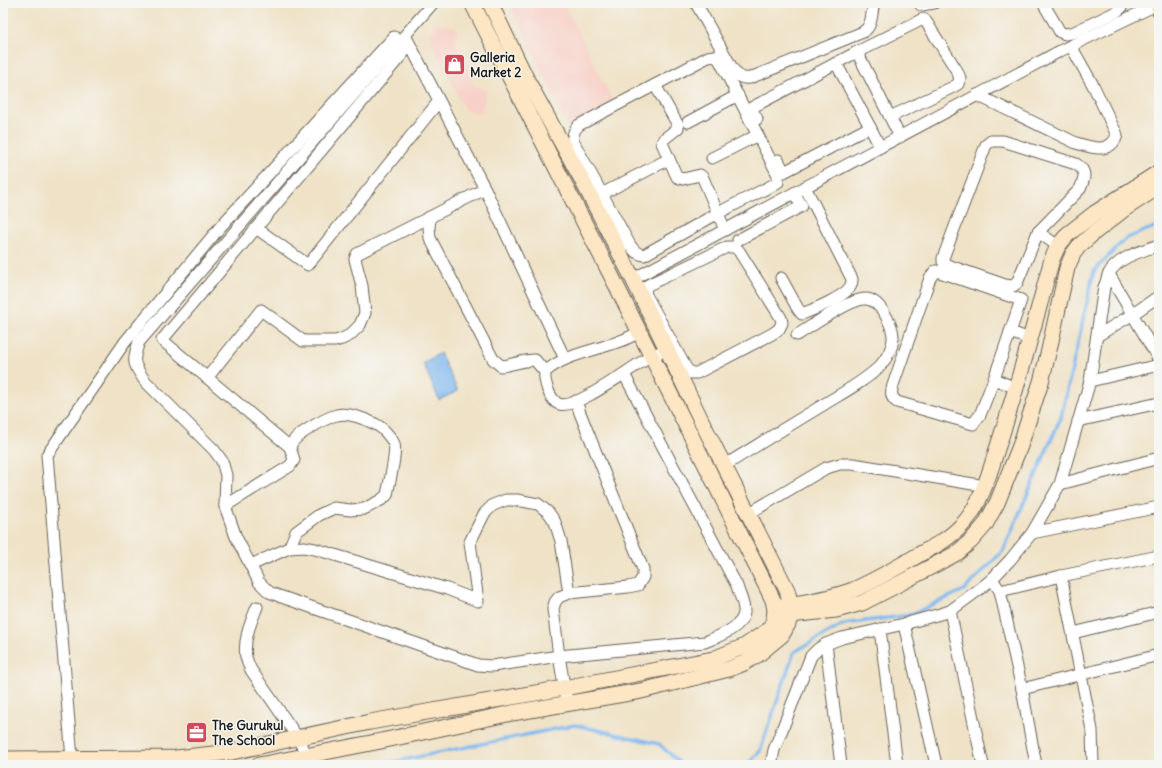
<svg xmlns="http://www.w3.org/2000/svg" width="1162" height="768" viewBox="0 0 1162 768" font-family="Delius,sans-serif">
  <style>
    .built { fill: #f7d1c7 }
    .water { fill: #7eb7ef; stroke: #4d6a86 }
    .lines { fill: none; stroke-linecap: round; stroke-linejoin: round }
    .stream { stroke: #7eb7ef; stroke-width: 3.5 }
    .street-casing { stroke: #666158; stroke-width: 13 }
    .secondary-casing { stroke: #666158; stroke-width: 17 }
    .street { stroke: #fff; stroke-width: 11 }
    .secondary { stroke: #fce6c4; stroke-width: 15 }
    .labels { text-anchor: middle; stroke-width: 3; stroke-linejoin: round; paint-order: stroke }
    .poi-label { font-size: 13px; font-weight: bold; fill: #1c1c1c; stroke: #f6f6f2; text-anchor: start }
  </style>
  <rect width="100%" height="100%" fill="#f6f6f2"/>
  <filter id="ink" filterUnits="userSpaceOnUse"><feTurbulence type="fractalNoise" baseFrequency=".025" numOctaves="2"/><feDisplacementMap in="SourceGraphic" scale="8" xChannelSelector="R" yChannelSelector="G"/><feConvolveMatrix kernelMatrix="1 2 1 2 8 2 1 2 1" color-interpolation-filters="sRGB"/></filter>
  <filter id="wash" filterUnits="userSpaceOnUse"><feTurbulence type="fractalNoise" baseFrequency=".012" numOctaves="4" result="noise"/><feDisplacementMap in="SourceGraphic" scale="16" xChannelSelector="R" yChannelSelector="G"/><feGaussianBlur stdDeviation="0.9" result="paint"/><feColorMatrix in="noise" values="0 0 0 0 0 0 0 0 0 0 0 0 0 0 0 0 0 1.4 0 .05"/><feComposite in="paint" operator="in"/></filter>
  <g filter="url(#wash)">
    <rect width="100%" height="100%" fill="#efe2c6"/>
    <!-- built -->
    <g class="built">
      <path d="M510 3H564L614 104 567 125Z"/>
      <path d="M437 23 455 27 458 32 455 42 475 86 487 90 481 114 465 110 429 38Z"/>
    </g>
    <!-- water -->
    <path class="water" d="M440 353 458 391 439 400 423 363Z"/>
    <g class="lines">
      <!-- stream -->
      <g class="stream">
        <path d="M378 765 575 725 659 744 682 765"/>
        <path d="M747 765 760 751 794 652 844 624 910 615 964 590 1003 551 1061 417 1094 271 1125 239 1159 225"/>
      </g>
    </g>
  </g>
  <g filter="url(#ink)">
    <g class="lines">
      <defs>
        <g id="street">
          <path d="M433 3 139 342C132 361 133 364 145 381L214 450 222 461 226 475 225 506 236 537 259 582 269 592 279 596 478 665 492 666 559 656 705 642C717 637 742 628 744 613 745 604 739 594 737 586L624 374"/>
          <path d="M696 3 732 68C738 76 740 79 750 78L863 32C873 26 871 13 874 3"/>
          <path d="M919 3 921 5 934 3"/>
          <path d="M1043 3 1060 32 1065 34 1072 33 1116 12 1121 8 1122 3"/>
          <path d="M407 39 485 189 565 359"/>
          <path d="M857 52 923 19 925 20 957 71 960 78 958 84 953 87 890 117"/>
          <path d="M714 56 719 59 778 175V182L773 185 718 213 644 255C637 254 634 251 630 245L573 141C572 134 574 130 579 125L708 57Z"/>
          <path d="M655 85 678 125V128L664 139 662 143 677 177 683 179 700 175 703 178 725 230"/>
          <path d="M977 95 1076 143C1092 148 1111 154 1117 135L1094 87 1071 46"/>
          <path d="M757 119 751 108 857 52 900 137"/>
          <path d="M688 122 738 95"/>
          <path d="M870 127 880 147"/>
          <path d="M991 141H1003L1076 164C1087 171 1085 178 1080 189L1038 232 1017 283 1013 286 1005 285 947 265 943 262V258L986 145Z"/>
          <path d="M712 158 758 135"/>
          <path d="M778 160 784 172 870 127 836 63"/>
          <path d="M485 189 430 217 429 228 430 238 493 359 501 366C513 365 523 360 535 360L545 372"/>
          <path d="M596 197 669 159"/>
          <path d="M256 228 308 265 439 101"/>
          <path d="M1038 232 1058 246"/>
          <path d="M738 240 802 206 794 193"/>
          <path d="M727 247H735L739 251 781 318 782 323 779 329 772 334 697 373H691L686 368 646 295 645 290 648 285Z"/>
          <path d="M935 271H937L1021 300 994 379 980 415 973 424 897 402C890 397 891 392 893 385L930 278Z"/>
          <path d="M1109 274 1159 360"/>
          <path d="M781 278 798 309 802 314C813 310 847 296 851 285 852 283 852 281 852 279L805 187"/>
          <path d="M633 279 1060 51 1158 4"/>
          <path d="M640 332C633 335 627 339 620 341 595 351 565 354 545 372 544 381 549 400 559 404 575 410 625 372 640 363 650 357 662 351 673 346"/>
          <path d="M1010 332 1030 339"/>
          <path d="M1097 336 1133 314 1159 296"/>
          <path d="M207 378 261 310 303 341H335L342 339 350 335 360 325 365 313 362 286 355 259 357 254 430 217"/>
          <path d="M994 379 1016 388"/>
          <path d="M1090 381 1159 365"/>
          <path d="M1078 421 1159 403"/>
          <path d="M290 447 162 340 410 45"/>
          <path d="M724 466C757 445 790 425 823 405 842 393 864 382 880 366 887 358 892 350 893 339 894 326 879 297 864 299 848 300 812 326 797 335"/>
          <path d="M1060 484 1159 458"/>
          <path d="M225 506 290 466 294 460 290 447C291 444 293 441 295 439 302 432 327 417 337 415 347 412 366 419 375 424 382 427 391 437 394 444 397 452 389 484 387 495L381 500 364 509 350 510 334 508 319 515 296 532 289 548"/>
          <path d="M748 514 826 468 840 464H853L985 486"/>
          <path d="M1032 533 1159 507"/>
          <path d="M251 565 289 548 304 547 315 549 447 589 478 601 470 542 484 514 493 505 506 500H517L538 504 549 513 555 522 561 541 569 593"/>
          <path d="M1061 576 1092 730 1093 765"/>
          <path d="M992 579 1000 591 1022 689 1036 765"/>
          <path d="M1000 591 1061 576 1159 556"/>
          <path d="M257 607C251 622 243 640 246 657 247 661 249 666 251 670L298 738 307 756"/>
          <path d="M950 611 983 765"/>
          <path d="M904 624 936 765"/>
          <path d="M880 629 897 765"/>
          <path d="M1073 633 1159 612"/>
          <path d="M826 644 841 765"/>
          <path d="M1022 689 1159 655"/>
          <path d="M567 703 559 656 553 609 555 602 559 597 569 593 628 587 638 585 643 577V569L580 413 576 401"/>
          <path d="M72 759 47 455 125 342 221 226 394 37"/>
          <path d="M771 765 774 750 811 656 818 649 826 644 842 638 904 624 940 614 950 611 981 588 992 579 1010 560 1032 533 1060 484 1090 381 1104 287C1106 283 1107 279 1108 275 1117 257 1142 251 1159 245"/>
        </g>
        <g id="secondary">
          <path d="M1158 3 1159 9"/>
          <path d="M782 606C805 602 830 599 853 590 876 580 898 567 920 554 935 546 950 538 962 525 980 507 990 472 997 449 1018 386 1035 322 1052 259L1058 246 1068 234 1095 213 1159 172"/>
          <path d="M781 616 836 610 862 603 893 587 957 553 971 541 985 525 997 503 1020 446 1041 382 1049 350 1067 268 1073 254 1079 246 1096 231 1123 210 1149 193 1159 187"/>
          <path d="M3 759 176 758 232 752 370 722 564 688 713 659 745 646 767 631 772 625 774 619 775 610 773 600 615 283 472 3"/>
          <path d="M259 765 381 741 512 713 641 691 729 669 744 663 759 654 771 644 782 635 788 624 791 614V605L787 590 702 422 633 279 581 178 527 80 490 3"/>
        </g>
      </defs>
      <!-- street casing -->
      <use href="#street" class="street-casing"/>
      <!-- secondary casing -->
      <use href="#secondary" class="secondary-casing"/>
      <!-- street -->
      <use href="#street" class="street"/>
      <!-- secondary -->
      <use href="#secondary" class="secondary"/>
    </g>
  </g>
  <!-- icons -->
  <defs>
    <symbol id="shop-square" viewBox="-11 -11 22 22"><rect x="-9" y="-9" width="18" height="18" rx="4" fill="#d1495b" stroke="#f6f6f2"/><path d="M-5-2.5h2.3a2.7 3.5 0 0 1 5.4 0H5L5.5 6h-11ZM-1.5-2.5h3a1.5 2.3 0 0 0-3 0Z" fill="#fff"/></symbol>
    <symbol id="office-square" viewBox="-11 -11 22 22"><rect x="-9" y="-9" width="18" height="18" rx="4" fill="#d1495b" stroke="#f6f6f2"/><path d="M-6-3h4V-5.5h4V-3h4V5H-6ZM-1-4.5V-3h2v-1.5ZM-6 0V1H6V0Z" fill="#fff"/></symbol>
  </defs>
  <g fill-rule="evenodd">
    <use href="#shop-square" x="442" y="52" width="25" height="25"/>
    <use href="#office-square" x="184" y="720" width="25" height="25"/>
  </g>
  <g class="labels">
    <!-- poi labels -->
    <g class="poi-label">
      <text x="470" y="62">Galleria<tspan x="470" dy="15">Market 2</tspan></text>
      <text x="212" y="730">The Gurukul<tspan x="212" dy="15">The School</tspan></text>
    </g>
  </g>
  <!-- margin -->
  <rect width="1162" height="768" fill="none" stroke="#f6f6f2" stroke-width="16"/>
</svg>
